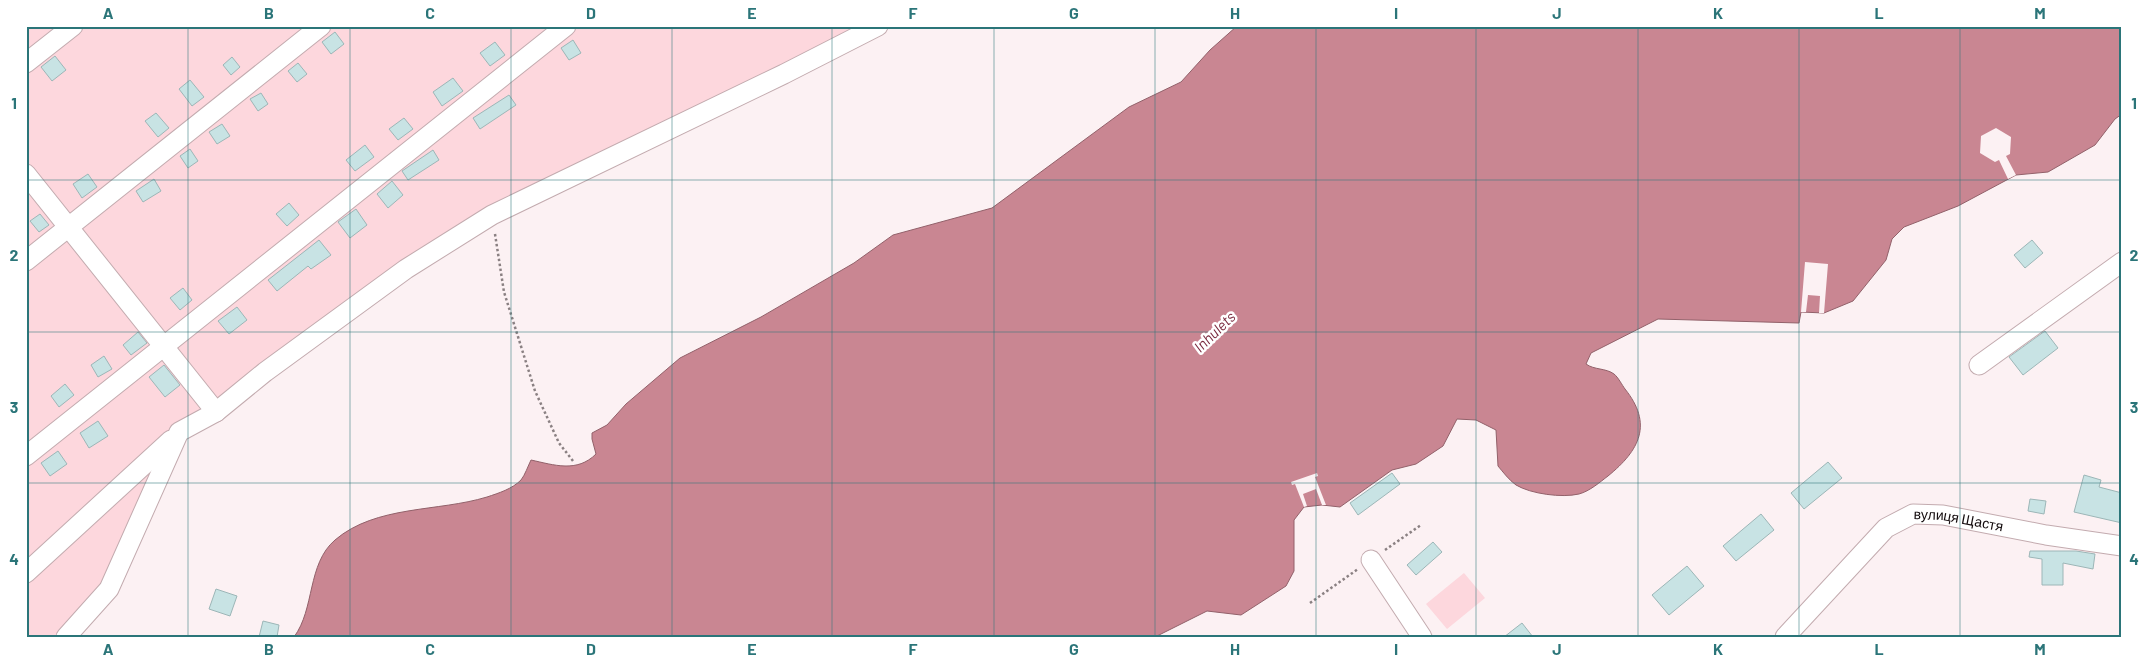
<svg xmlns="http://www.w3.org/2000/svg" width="2148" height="663" viewBox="0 0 2148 663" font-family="Barlow,sans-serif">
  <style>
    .green { fill: #fdd7dd }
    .water { fill: #c98692; stroke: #92616a }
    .pier { fill: #fcf1f3 }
    .building { fill: #c8e3e4; stroke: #9cb6b7 }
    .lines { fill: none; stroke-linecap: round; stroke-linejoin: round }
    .minor-casing { stroke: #c3abaf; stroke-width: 21 }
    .path { stroke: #8a8082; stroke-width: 2.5; stroke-dasharray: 2.5 2.5; stroke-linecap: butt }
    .minor { stroke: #fff; stroke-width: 19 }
    .grid { fill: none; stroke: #2b7579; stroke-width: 1; stroke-opacity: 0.55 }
    .labels { text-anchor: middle; stroke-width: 5; stroke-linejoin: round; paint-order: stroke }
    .street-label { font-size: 14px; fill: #130b0d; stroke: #fff }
    .water-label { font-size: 15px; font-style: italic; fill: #79283d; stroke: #fff }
    .neatline { fill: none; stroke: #2b7579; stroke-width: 2 }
    .grid-label { font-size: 16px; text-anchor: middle; font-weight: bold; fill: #2b7579 }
  </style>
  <rect width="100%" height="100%" fill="#fcf1f3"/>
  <!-- green -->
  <g class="green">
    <path d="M26 26H878L492 215 179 432 109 589 66 637H26Z"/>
    <path d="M1464 573 1485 598 1447 629 1426 604Z"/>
  </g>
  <!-- water -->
  <path class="water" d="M1237 26H2122V114L2115 119 2095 145 2048 172 2016 175 1958 206 1904 227 1892 239 1886 260 1853 301 1824 313 1801 312 1799 323 1658 319 1591 353 1586 364C1594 370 1606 368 1614 374 1618 377 1622 385 1625 389 1653 424 1640 450 1608 476 1600 482 1590 491 1579 494 1562 498 1531 494 1516 485 1509 480 1503 472 1498 466L1496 430 1476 420 1457 419 1443 446 1416 464 1392 470 1340 507 1322 505 1304 507 1294 520V571L1286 586 1241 615 1207 611 1155 637H294C315 609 307 564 335 540 376 505 438 512 487 497 499 493 512 489 521 480 525 475 528 466 531 460 554 465 577 473 596 454L592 439V433L607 425 626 404 680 358 761 317 854 263 893 235 992 208 1129 107 1181 82 1210 50Z"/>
  <!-- pier -->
  <g class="pier">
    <path d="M1996 128 2011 137 2010 154 2006 156 2016 175 2008 179 1999 160 1995 162 1980 153 1981 136Z"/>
    <path d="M1805 262 1828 264 1824 313H1819L1820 296 1808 295 1806 312H1801Z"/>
    <path d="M1317 473 1318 476 1315 477 1326 505H1322L1316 489 1303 494 1307 506 1304 507 1295 484 1292 485 1291 482Z"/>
  </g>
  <!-- building -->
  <g class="building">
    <path d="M335 32 344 44 331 54 322 42Z"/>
    <path d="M573 40 581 53 569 60 561 48Z"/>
    <path d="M495 42 505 55 490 66 480 53Z"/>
    <path d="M55 56 66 70 52 81 41 67Z"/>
    <path d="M232 57 240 67 231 75 223 65Z"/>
    <path d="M298 63 307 74 297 82 288 71Z"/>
    <path d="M453 78 463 91 442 106 433 92Z"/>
    <path d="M190 80 204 97 192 106 179 89Z"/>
    <path d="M261 93 268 104 258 111 250 99Z"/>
    <path d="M509 95 516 105 480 129 473 118Z"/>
    <path d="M156 113 169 128 158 137 145 121Z"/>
    <path d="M404 118 413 129 398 140 389 129Z"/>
    <path d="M222 124 230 136 217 144 209 132Z"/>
    <path d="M365 145 374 157 355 171 346 160Z"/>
    <path d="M190 149 198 161 188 168 180 156Z"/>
    <path d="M433 150 439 160 408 180 402 171Z"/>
    <path d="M88 174 97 187 82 198 73 184Z"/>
    <path d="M154 179 161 191 143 202 136 191Z"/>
    <path d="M392 181 403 195 388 208 377 194Z"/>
    <path d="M289 203 299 215 287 226 276 214Z"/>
    <path d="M356 209 367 225 350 238 338 222Z"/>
    <path d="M40 214 49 225 39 232 30 221Z"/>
    <path d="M319 240 331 255 311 269 308 266 277 291 268 280Z"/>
    <path d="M2032 240 2043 253 2025 268 2014 255Z"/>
    <path d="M183 288 192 300 180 310 170 298Z"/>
    <path d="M237 307 247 320 229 334 218 321Z"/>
    <path d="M2045 331 2058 348 2023 375 2009 357Z"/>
    <path d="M138 332 147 343 131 355 123 345Z"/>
    <path d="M104 356 112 369 98 377 91 365Z"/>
    <path d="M164 365 180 385 165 397 149 377Z"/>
    <path d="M65 384 74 395 59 407 51 396Z"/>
    <path d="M98 421 108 436 89 448 80 433Z"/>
    <path d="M58 451 67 464 50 476 41 463Z"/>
    <path d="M1828 462 1842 478 1804 509 1791 493Z"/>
    <path d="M1392 473 1400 484 1358 515 1350 503Z"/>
    <path d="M2084 475 2101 480 2099 487 2122 493V523L2074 512Z"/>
    <path d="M2030 499 2046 501 2044 514 2028 511Z"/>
    <path d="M1761 514 1774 530 1736 561 1723 546Z"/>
    <path d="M1433 542 1442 552 1416 575 1407 565Z"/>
    <path d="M2030 551H2076L2095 554 2093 569 2063 563V585H2042V559L2029 557Z"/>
    <path d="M1687 566 1704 586 1669 615 1652 595Z"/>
    <path d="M216 589 237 596 230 616 209 609Z"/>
    <path d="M263 621 279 625 277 637H259Z"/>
    <path d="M1522 623 1533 637H1504Z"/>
  </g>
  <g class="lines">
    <defs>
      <g id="minor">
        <path d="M26 63 73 26"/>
        <path d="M26 174 216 412"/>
        <path d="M26 261 321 26"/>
        <path d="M1979 365 2122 262"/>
        <path d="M26 456 566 26"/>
        <path d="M1371 560 1422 637"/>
        <path d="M26 573 171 440"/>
        <path d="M66 637 109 589 179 432 216 412 265 372 406 269 492 215 784 74 878 26"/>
        <path id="s1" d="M1785 637 1886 528 1913 514 1943 515 2046 535 2122 546"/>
      </g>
    </defs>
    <!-- minor casing -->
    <use href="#minor" class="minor-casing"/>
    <!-- path -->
    <g class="path">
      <path d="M495 234 504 292 535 391 559 443 573 461"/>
      <path d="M1385 550 1421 525"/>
      <path d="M1310 603 1358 569"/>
    </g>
    <!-- minor -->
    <use href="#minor" class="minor"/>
  </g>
  <!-- grid -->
  <path class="grid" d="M188 26V637M350 26V637M511 26V637M672 26V637M832 26V637M994 26V637M1155 26V637M1316 26V637M1476 26V637M1638 26V637M1799 26V637M1960 26V637M26 180H2122M26 332H2122M26 483H2122"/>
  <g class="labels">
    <!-- street labels -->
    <g class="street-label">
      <text dy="5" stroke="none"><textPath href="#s1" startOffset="225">вулиця Щастя</textPath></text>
    </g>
    <!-- water labels -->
    <g class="water-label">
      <text transform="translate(1215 332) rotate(-44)" y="5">Inhulets</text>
    </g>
  </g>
  <!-- border -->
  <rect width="2148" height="663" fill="none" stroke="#ffffff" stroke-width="55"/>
  <rect x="28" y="28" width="2092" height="608" class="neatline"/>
  <g class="grid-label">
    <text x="108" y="19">A</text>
    <text x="269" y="19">B</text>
    <text x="430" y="19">C</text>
    <text x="591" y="19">D</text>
    <text x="752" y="19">E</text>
    <text x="913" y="19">F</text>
    <text x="1074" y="19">G</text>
    <text x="1235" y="19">H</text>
    <text x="1396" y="19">I</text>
    <text x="1557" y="19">J</text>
    <text x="1718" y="19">K</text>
    <text x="1879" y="19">L</text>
    <text x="2040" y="19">M</text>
    <text x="14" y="109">1</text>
    <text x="2134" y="109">1</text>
    <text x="14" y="261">2</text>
    <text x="2134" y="261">2</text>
    <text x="14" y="413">3</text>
    <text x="2134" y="413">3</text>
    <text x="14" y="565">4</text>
    <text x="2134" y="565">4</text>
    <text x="108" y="655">A</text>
    <text x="269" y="655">B</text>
    <text x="430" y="655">C</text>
    <text x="591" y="655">D</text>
    <text x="752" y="655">E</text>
    <text x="913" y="655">F</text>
    <text x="1074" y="655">G</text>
    <text x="1235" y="655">H</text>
    <text x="1396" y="655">I</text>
    <text x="1557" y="655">J</text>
    <text x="1718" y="655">K</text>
    <text x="1879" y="655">L</text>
    <text x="2040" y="655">M</text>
  </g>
</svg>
